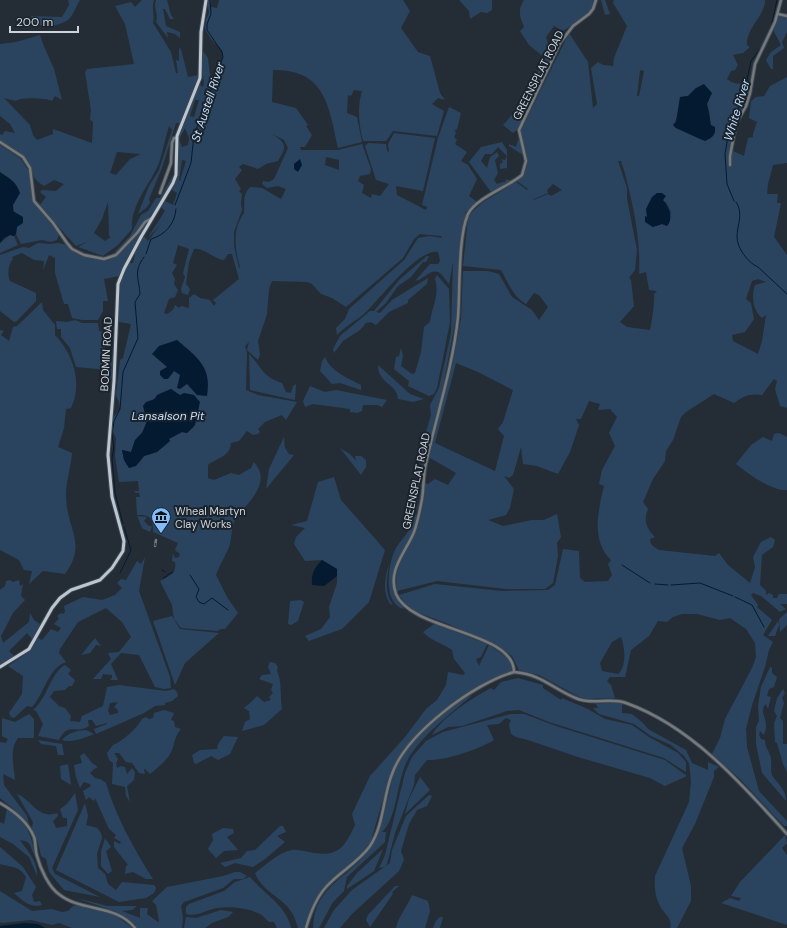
<svg xmlns="http://www.w3.org/2000/svg" width="787" height="928" viewBox="0 0 787 928" font-family="'DM Sans',sans-serif">
  <style>
    .green { fill: #2a445f; fill-rule: evenodd }
    .water { fill: #031a31 }
    .lines { fill: none; stroke-linecap: round; stroke-linejoin: round }
    .stream { stroke: #031a31; stroke-width: 1 }
    .minor-casing { stroke: #3f4850; stroke-width: 4.5 }
    .major-casing { stroke: #3f4850; stroke-width: 5 }
    .minor { stroke: #74797e; stroke-width: 2.5 }
    .major { stroke: #bcc6d1; stroke-width: 3 }
    .rail-casing { stroke: #747c84; stroke-width: 2.5 }
    .rail { stroke: #1a232c; stroke-width: 1; stroke-dasharray: 3; stroke-linecap: butt }
    .labels { text-anchor: middle; stroke-width: 4; stroke-linejoin: round; paint-order: stroke }
    .street-label { font-size: 11px; fill: #cdd3d9; stroke: #1a232c }
    .poi-label { font-size: 11px; fill: #cdd3d9; stroke: #1a232c; text-anchor: start }
    .water-label { font-size: 12px; font-style: italic; fill: #c2dcf8; stroke: #1a232c }
  </style>
  <rect width="100%" height="100%" fill="#242d36"/>
  <!-- green -->
  <g class="green">
    <path d="M68 0H80C76 6 74 14 69 19 60 27 34 31 31 16L62 17 69 5Z"/>
    <path d="M142 0H154C151 9 155 14 153 23L171 52 176 73H178L176 60 179 61V48L181 49 188 77 199 75 176 136 179 123H176L162 168 149 199 150 203 146 208 138 214 149 186 159 170 172 130 169 126C165 138 163 151 159 163 151 183 130 205 132 229L118 245 103 256 78 247 87 242 76 246C63 233 53 219 40 205L46 197 40 192 42 190 56 191 64 184 54 180 44 186C29 177 34 169 24 157 19 150 7 145 0 141V134L2 135 5 131 15 133 10 124 0 116V44L16 42 40 35 43 44 54 69 62 100 55 96 52 101C46 98 21 97 16 101L4 98 30 125 33 135 37 140 53 134V129L92 143 93 122 90 119 91 110 85 72 87 69 134 64 125 24 115 6 131 2 135 7ZM117 152 141 154 130 159 116 175 110 173ZM110 196 108 202 109 236 111 237 105 241 94 233 102 219Z"/>
    <path d="M156 0H167L171 15 174 19H170L165 9H163L166 26 180 32V38L175 34 167 32 168 38 156 22C159 13 153 9 156 0Z"/>
    <path d="M207 0H211V7L217 8 219 0H403L410 11 401 28 418 52 430 56 440 93 445 100 438 98 432 104 444 111 437 136 393 131 386 141H363C359 125 357 107 362 91L354 90 351 96 348 95 347 113 357 117 362 142 338 148C329 106 325 69 273 70L272 102 296 108 308 125 306 126 312 135 305 147H300L301 150H338L362 144 371 169 370 174 360 176 358 181 364 185 362 193 371 198 372 194 380 196 389 184 376 180 365 146 368 143 386 144 387 151 389 152 388 144 394 133 435 138 423 191 396 186 397 195 426 210 427 207 422 205 438 138 449 107 461 113 457 129 454 131 456 132 454 138 457 139 455 144 467 152 461 161 468 165 477 179 469 196 477 202 465 213 466 214 461 239 456 318 441 397 422 467 421 449 431 415 430 405 439 388 451 333 453 262 449 284C446 281 444 277 441 274 432 266 424 280 415 281L430 264H438L440 261 438 252C418 248 379 300 364 314 356 321 345 326 337 335L336 328 345 319 349 309 404 260 418 238 430 236 442 238 441 236 420 234 414 239 403 258 346 307 332 298 321 294 312 284 307 282 272 281 269 289 267 314 258 341 260 355 258 360 247 350 249 342 245 346 247 352 246 390 258 395 297 402 286 420 282 415 265 422 258 429 260 432 258 434 253 435 247 431 239 441 231 443C230 457 218 457 208 465V478L214 480 231 473 239 475 251 468 254 462C273 484 247 502 235 520 231 527 232 539 229 547 225 557 219 566 216 575L227 597 238 613 225 629H221L217 631 181 628 174 619 172 605 160 581C170 576 177 573 175 562L172 561 173 553 175 558 179 557 180 554 175 550 178 543 153 532C153 520 152 514 137 515L136 497H140L139 493H136L134 491H139L138 481 119 482 115 456 116 438 111 427 113 418 120 409 119 402 116 395 120 360 123 358 131 324 119 322C119 302 116 278 130 263H133L135 255 133 254 143 235 148 241 161 224 147 239 165 211 161 207 165 201 173 205 177 193 172 190 178 173V142H180L182 147 188 145 189 138 185 128 180 138 179 136 199 84 203 87C205 80 203 78 202 71 200 66 202 57 203 51L208 58 211 83 214 84 223 57 222 50 211 39 205 29 206 19 209 13ZM195 100H199L194 117 190 116ZM272 134 284 140 288 148 274 179 269 182 263 181 262 184 267 188 278 186 286 189 281 199 262 188 250 187C242 196 245 203 244 213 232 229 235 250 240 267L239 268 234 246V232L242 210 241 204 242 194 239 191 241 189 235 179 242 170 239 167 243 164 258 169 266 164 278 161C287 146 287 144 272 134ZM326 157 339 160V170L325 165ZM182 160 186 161 180 181 179 180ZM178 245 189 249 183 273 185 277 181 289 182 293 188 295 190 289 186 284 189 262 194 249C204 247 213 259 224 260L228 254H232L239 279 213 300 216 303 214 306 210 300 200 298 194 294 189 298V308L181 306 179 308 175 305 173 310 167 314 164 313 169 299 175 297 178 290 174 284 175 279 172 273 177 265 173 263ZM171 389 180 396 194 427 187 433 182 432 169 439 170 441 157 452 144 456 139 463 129 468 124 460 122 450 131 452 135 440 144 430 147 421 144 412C152 399 156 395 171 389Z"/>
    <path d="M459 0H492V10L487 13 481 12 470 19 469 11Z"/>
    <path d="M524 0H595C591 15 575 23 563 31L554 26 546 37 550 49 553 46 558 47 517 130 513 133 503 125C519 109 529 88 540 68V64L544 57 529 45 520 31 524 27C520 16 517 11 524 0Z"/>
    <path d="M601 0H605L610 14 605 15Z"/>
    <path d="M614 0H765C765 16 746 28 747 45L750 47 743 53 733 55 738 65 735 70 731 71 727 79C735 85 742 85 751 81L745 104 733 125 729 149 744 156 748 138 753 137V134L757 122 749 118 751 101 756 97 764 96 770 86 787 77V163L773 165 768 184 767 194H778L777 203H781L774 237 787 255V408L780 406 775 389 777 381 774 379 762 395C750 393 743 396 734 403L714 394 686 412 681 417 673 440 666 451 665 461 653 479 643 502 648 509C643 521 647 529 655 537L650 539C650 545 654 547 659 550L715 556 719 553 728 565 750 583 755 567 753 557 761 542 771 537 775 540 773 547 762 555 760 585 766 591V595L769 593 773 595V598H777L779 594H787V604H780L786 609 780 612 761 596 753 593 751 595 758 605 757 607 772 620 763 635 773 642 769 650 765 667 752 705 746 729 747 747 759 791 787 821V826H784L740 779 712 754 720 738 725 719 752 668 756 657 755 643 746 629 730 618 720 620 697 614H682L673 617 667 622 658 621 649 636 631 650 625 677H610L607 681 611 685 615 698 583 699 539 675 519 670 512 656 500 647 446 623 416 612 406 605 399 595 435 584 502 591 548 590 555 585 563 549 579 551 580 578 585 582 608 581 612 575 608 564 611 560C591 541 598 511 604 486L599 484 602 470 615 446 609 433 617 417 610 409 598 410 600 404 589 401 581 419H576L579 425 570 452 558 474 537 466 523 464 521 447 513 475 509 478 504 476 514 489 510 508 506 515 488 520 503 526 532 520H544L557 514 561 537 557 543 558 556 553 583 545 589H506L437 581 397 591C393 570 404 556 413 538 421 522 425 501 425 483L428 484 435 479 448 485 456 473 430 458 427 461 453 362 461 319 463 271H488L499 274 512 297 532 310 539 320 548 307 539 295 534 293 526 304C512 295 509 284 501 270L463 266 468 219 471 213 483 202 516 182 527 190 528 189 517 181 524 174 528 162 521 130 569 33 588 62 593 108 597 104 591 68 598 62 603 65 613 66 614 58 627 26 613 3ZM640 70 644 71 639 96H637ZM696 88 709 99 707 104C713 120 710 127 702 140L676 128 673 125C680 117 677 105 684 96H688ZM618 161H621L624 170C633 204 641 239 639 274L646 272 649 290 657 291 654 294C655 300 652 322 650 330L627 327 620 322 634 306 631 280 629 278 635 270 637 250 627 199V188ZM553 184 562 190 551 196 548 194 534 200 533 194 534 199 548 193 547 190ZM666 202 671 212 667 226 662 224 652 227 645 217H647L648 204ZM758 279 766 282 755 285C751 296 753 311 762 318L766 315 762 341 758 354 733 341 732 335 745 332 754 319 751 303 746 299 752 281ZM456 363 478 372 513 390 503 422 498 429 504 436 495 471 435 443ZM621 637C625 647 627 666 618 674L602 671 600 663 612 642Z"/>
    <path d="M779 16 787 18V32L782 42 784 48 773 56V69H771L766 60 771 52 781 45 773 30Z"/>
    <path d="M518 140 520 141 523 155 509 146V144L516 147Z"/>
    <path d="M502 142 507 150V168L500 169V164L503 162 501 159 505 160 507 156 498 147 492 154H485L481 161 487 168 490 157 497 152 499 156 495 160 498 173 494 180 497 184 506 181V179L511 181 491 192 469 162 481 147Z"/>
    <path d="M0 145 21 159 28 170 33 202 59 234 57 240 51 242 42 240 21 244 16 234 17 227 13 205 0 172Z"/>
    <path d="M173 175C174 191 127 248 112 256 110 257 106 258 103 258L114 253 130 236 141 215 148 211 156 198H160Z"/>
    <path d="M147 222 119 276 104 279 108 301H103V311L98 320H82L72 318 68 304H64L55 273V258L49 255 43 270 44 261 34 260 22 253 12 257 13 259C8 265 7 274 10 281L36 293V301L17 321 14 322 0 311V255L23 247 29 248 38 243 50 244 58 243 67 245 84 256 104 261 109 260 116 256 138 235Z"/>
    <path d="M10 235 14 236 18 245 0 253V243Z"/>
    <path d="M427 256H429L426 262H423L411 277 398 286 386 303 376 312 380 313 392 300 428 278 427 284 408 300V303L389 312 376 325 371 322 366 323 360 330 343 341 334 353 333 349 340 336 370 311H374L399 280Z"/>
    <path d="M437 275 449 289 450 322 437 388 434 394 429 396 408 386 409 381 394 369 396 357 399 356 401 348 403 356 401 366 412 374 415 373 421 352 424 327 430 322C432 307 440 294 435 279Z"/>
    <path d="M42 302 43 310 55 325V335C73 354 83 383 71 408L66 409 64 428 58 447 72 453C71 467 66 481 66 495 66 529 88 543 65 574L43 571 29 584 32 571 24 570 19 560 0 550V330L4 331 1 335 9 341 13 327 17 326Z"/>
    <path d="M75 320 82 323H98L99 331 105 332V356L114 357V371L110 383 104 382 110 374 108 370 76 367 70 348 61 337V329H57L56 321 68 322Z"/>
    <path d="M249 354C261 366 262 377 282 383L286 392 291 393 293 386 296 384 295 400 250 390Z"/>
    <path d="M325 357C331 372 348 378 361 385V390L340 383 332 384 320 371 322 361Z"/>
    <path d="M378 365 410 394 424 399 413 402 398 399C397 383 378 384 378 365Z"/>
    <path d="M310 386 325 392 336 390 387 400 382 407 377 405H363L362 411 357 413 350 412V409L313 404 305 407 303 401Z"/>
    <path d="M779 433 787 437V490C773 492 747 473 736 464L751 445 763 437 772 441 774 434Z"/>
    <path d="M284 437 285 448 289 454 294 455 266 489 269 469Z"/>
    <path d="M340 448 350 454 356 461 355 456H361L366 460V467L361 475Z"/>
    <path d="M334 477 341 500 385 550 369 602 342 629 309 641 305 636 321 629 330 617 329 607 337 583V569L322 560 305 561 294 544 296 537 305 528 291 525 307 521 318 482Z"/>
    <path d="M419 478 420 480 417 509 413 507 417 502 415 495 410 493 411 487 418 484Z"/>
    <path d="M413 513 417 516C415 521 414 527 413 531 402 560 378 579 404 609 382 604 388 562 396 548 400 541 407 535 410 528 413 522 412 518 413 513Z"/>
    <path d="M137 516 147 517 144 521 149 526H152L150 532 142 528Z"/>
    <path d="M145 557 139 591 170 677 171 688 164 689 155 687 139 655 121 653 111 664 118 680H110L112 678V675L103 674 101 679H93L111 659 108 653 119 652 131 637 122 622 106 608 78 622 60 649 59 653 66 662C49 667 44 694 32 707L27 706 14 718 11 717 9 713 22 694 23 676 8 666 24 655 38 638 42 640 51 629 58 632 61 628 54 624 59 618 57 616 61 613 63 614 65 612 64 606 83 597 102 600 115 595 122 588 117 583 121 579 126 580 137 561 141 564Z"/>
    <path d="M389 564C387 578 384 593 393 605L390 604C382 591 385 578 389 564Z"/>
    <path d="M10 580 13 582 19 580 20 586 23 584 21 596 25 600 13 613 1 636 3 643 29 622 30 613 34 620 40 624 33 640 27 633 9 651 14 656 0 665V590L5 586 6 581Z"/>
    <path d="M301 600 304 602 298 621 291 625 288 624 290 601Z"/>
    <path d="M787 612V625L780 632 779 619Z"/>
    <path d="M172 616 180 629 219 633 185 663 175 685 153 621Z"/>
    <path d="M778 621 779 625 775 636H768Z"/>
    <path d="M434 624 487 644 481 657 476 659 479 666 489 645 509 659 512 669 510 672 498 676 457 699 434 718 403 749 390 774 371 841 360 855 322 888 316 898 304 928H298C291 896 265 898 255 873 266 865 279 852 292 850 299 849 306 852 314 853 339 857 345 846 355 825L352 814 370 776 405 737 426 709 437 700 446 685 448 672 463 675 465 673 454 659 452 650C442 643 431 641 423 632Z"/>
    <path d="M95 638 101 646 96 645 90 653 81 655Z"/>
    <path d="M270 662 275 663 278 667 277 671C282 680 280 698 282 709L264 725 242 731 245 722 250 719 249 711 244 708C248 704 253 701 257 696L264 702 271 700 269 697 273 693 271 690 273 684 259 679 262 675 271 674 268 667Z"/>
    <path d="M65 665 71 670 68 674 75 680 72 686H69L65 690 54 691 50 697 59 706 65 708 71 716 70 721 80 722 82 716 103 706 107 687 119 685 166 691 174 689 177 692 178 696 172 701 165 703V705L155 706 144 713 96 734 94 729 107 724V723L96 726 92 720H88L89 726C77 735 68 721 59 740L38 736 43 724 36 711 33 710C48 698 49 675 65 665ZM118 702 114 707 118 710V713L110 715 108 711 110 703Z"/>
    <path d="M770 667 772 668V673L777 677 774 687 769 689 767 696 771 697 768 709 766 704C759 710 766 718 766 725 766 729 765 732 764 735L760 731 759 735 761 739 765 740C765 747 768 749 770 755 773 762 769 770 773 777 778 783 787 792 786 801L762 773 756 744V727L759 721 758 706 761 687Z"/>
    <path d="M518 678 543 685V688L561 700 562 698 588 709 605 719 632 725 649 737 678 753 686 762V772L664 758 549 722 519 710 507 711 462 726 448 727 432 735C440 719 475 696 491 688L494 690 501 682Z"/>
    <path d="M783 689 785 693 782 698 784 703 780 718 783 721V744H787V772L783 764 777 743 775 742 774 723 777 716 774 711 777 698Z"/>
    <path d="M472 695C452 713 420 736 407 761 397 780 397 819 382 832H386L385 842 347 877 344 891 333 902 319 928H313C314 884 351 878 371 847 384 827 387 799 393 777 402 745 443 710 472 695Z"/>
    <path d="M612 702 622 704V713L632 714 643 723 648 729 686 750 692 763 708 770V762L719 767 714 771V777L695 824 682 848 691 886V901L677 928H670C673 918 664 914 660 906 655 897 654 886 655 876L689 802 691 782 689 763 684 756 671 745 651 736 634 724 599 714 593 708H598L596 704Z"/>
    <path d="M164 710 174 713 171 720 174 721 175 727 181 729C176 735 175 740 173 747 170 759 158 767 150 774L145 769H144L145 774 139 773 132 763 126 762 119 753H114L118 759 116 763 117 768 121 766 125 767 127 774 132 768 135 772 134 780 127 786 130 802 126 796 125 787 112 784 113 763 109 760 107 753 113 745C122 742 138 727 142 719L146 717 149 719 153 718 154 713Z"/>
    <path d="M29 714 34 719V738H18C9 749 14 766 15 780L3 774 4 785 27 816 29 825 14 809 0 798V742L6 743 8 739 2 736V718L15 722Z"/>
    <path d="M511 714H524L556 726 665 760 687 776 665 786 650 778 578 757 528 740 516 737 511 734 509 725 511 720 506 718 499 724 487 725 494 740C480 749 444 761 427 760L415 775 414 785 395 833 387 864 385 867 379 868 385 855 405 773 412 757 426 741 443 732Z"/>
    <path d="M86 730 94 734C84 738 72 743 62 740 69 732 76 731 86 730Z"/>
    <path d="M224 736 238 737 230 754 218 760 211 756 196 764 194 763 192 755 200 750 217 749 218 744Z"/>
    <path d="M38 740 62 744 64 755H58L56 746 41 744Z"/>
    <path d="M84 753 92 763 98 767 94 769 90 773 95 778 100 779 106 783C116 817 134 849 153 879H146L133 872 125 874 126 866 128 865 114 847V841L120 844 121 842 114 838 116 835 109 829 95 798 94 801 89 797 86 800 83 791 91 786 90 784 84 782 80 788 76 777 74 765 82 763 80 756Z"/>
    <path d="M68 764 71 785 61 779 60 766Z"/>
    <path d="M420 777 430 790 405 814 409 799Z"/>
    <path d="M75 793 78 810 52 868 55 874 100 897 64 890 49 872 46 859 41 856 38 843 32 828 33 822 17 794C31 799 38 820 57 813L58 816 53 821 56 828 67 826V818H63L60 809 67 804Z"/>
    <path d="M429 795 432 796 427 806 417 810 409 824 401 851 404 860 399 871 352 914 340 928H324L334 910 352 890 390 863 392 850 406 816Z"/>
    <path d="M85 803 88 816 86 825 97 828 101 833 102 838 97 854 98 868 105 874 108 884 116 890 122 882 154 885 156 888 154 893 146 898 119 902 56 870Z"/>
    <path d="M7 809C25 818 32 836 35 855 29 847 33 842 20 840 28 852 38 861 37 876L29 857 13 844 0 837V822L4 824Z"/>
    <path d="M280 826H283L286 832 277 836 285 842 265 859 253 867 235 863 225 867 220 863 241 858 247 851 255 850Z"/>
    <path d="M223 828 233 829 234 833 227 837 238 850 224 851 216 858 208 849 213 840 212 834Z"/>
    <path d="M785 835 787 843 782 848 787 855V925L721 903 730 898 739 901 741 898 731 896 740 882Z"/>
    <path d="M105 838 111 847 106 851 112 871 108 874 101 866V852Z"/>
    <path d="M0 847 23 867 36 887 32 895 34 902 40 901 42 905C30 908 23 901 14 893L22 891 26 877C20 866 10 867 0 864Z"/>
    <path d="M383 849 374 871 347 889V886L357 873Z"/>
    <path d="M235 872H240L247 876 243 879H234L223 888 184 902 181 906 183 918 182 928H137L133 923 117 912 76 898 108 906H137L132 910 122 911 140 918V908H148L147 914 158 922 159 921 156 905 152 901 167 887 223 876Z"/>
    <path d="M250 877C263 893 287 906 291 928H277L274 922H269C266 920 263 915 260 914 249 908 229 906 217 908 206 910 197 917 186 914V907L189 904 224 891 235 882Z"/>
    <path d="M395 886H399L392 892 393 894 370 927 366 920 368 915Z"/>
    <path d="M0 891 32 911 52 909 62 912 68 911 73 906 77 905 115 915 132 928H72L59 923 52 925 31 920 2 923 0 922Z"/>
    <path d="M412 895 428 901 430 911 425 928H396C399 915 407 907 412 895Z"/>
    <path d="M221 910 233 912 228 917 212 923 205 928H184L186 917 196 918Z"/>
    <path d="M440 917H443L440 928H433L436 921Z"/>
  </g>
  <!-- water -->
  <g class="water">
    <path d="M704 84 712 93 707 104 711 125 715 127C716 135 712 138 705 141L676 128 673 125 676 122 680 97 688 96 696 88Z"/>
    <path d="M300 159 302 165 298 172 294 169V164Z"/>
    <path d="M0 172C10 179 16 181 20 193L13 205V211L23 217V223L17 227 16 234 14 236 10 235 4 238 0 243Z"/>
    <path d="M657 193H662L666 196 663 200C669 207 674 219 667 226L662 224 653 227 645 222V216L647 217 646 209 652 197Z"/>
    <path d="M177 340C198 358 212 367 207 396L197 395 187 384 180 389 177 388 180 375 174 371 168 379H164L160 375V371L167 367 152 354 159 346Z"/>
    <path d="M171 389 180 395 184 393 194 395 200 402 195 425 187 433 182 432 169 439 170 441 157 452 144 456 136 466 129 468 124 460 122 450 131 452 135 440 142 433 147 421 143 406 146 402 155 399 157 395Z"/>
    <path d="M322 560 337 569V576L324 586 312 585C311 574 314 568 322 560Z"/>
    <path d="M25 923 38 924 45 928H0V926Z"/>
  </g>
  <g class="lines">
    <!-- stream -->
    <g class="stream">
      <path d="M734 201 727 184 725 154 730 124 743 98 751 61 762 46 771 28 777 0"/>
      <path d="M736 202C744 213 737 225 737 237 737 248 748 263 758 267L787 294"/>
      <path d="M175 205 191 163 194 135 223 57 222 52 207 30V24L211 14 210 0"/>
      <path d="M146 254 151 239C165 235 175 224 176 209"/>
      <path d="M123 524 115 493 112 458 114 448 112 435 114 421 120 409 123 372 138 338 135 302 140 294C139 278 133 272 144 257"/>
      <path d="M622 565 650 583"/>
      <path d="M162 570 165 572"/>
      <path d="M120 573 131 550 124 527"/>
      <path d="M167 575 173 572"/>
      <path d="M190 575 199 589 196 597 199 602 204 604 212 598 228 610"/>
      <path d="M163 578 167 576"/>
      <path d="M655 584 668 585"/>
      <path d="M671 585 700 583 733 596"/>
      <path d="M735 597 752 605 764 627"/>
    </g>
    <defs>
      <g id="minor">
        <path d="M778 14 787 16"/>
        <path d="M0 142 23 157 30 168 34 201 53 223 67 243 72 249 84 255 104 259 116 255 137 233 145 222 152 218"/>
        <path d="M730 165V156L736 124 746 106 750 93 755 64 775 22 781 0"/>
        <path d="M160 193 171 163 172 143 174 138H177"/>
        <path d="M514 672C542 674 554 690 578 699 594 705 610 697 626 703 691 726 742 784 787 834"/>
        <path d="M0 803C14 811 28 822 34 837 36 843 35 850 37 856 40 868 49 888 60 895 82 912 116 904 135 928"/>
        <path d="M306 928C310 914 316 898 326 887 339 872 358 863 370 846 384 825 383 797 392 774 406 734 474 683 514 672 514 631 411 631 396 594 387 570 406 552 414 532 418 521 420 510 422 499 424 487 423 474 426 463 437 414 453 366 458 317 460 291 458 236 468 214 476 198 508 187 522 175L526 161 519 130 560 43 573 26 589 14 593 9 596 0"/>
      </g>
      <path id="major" d="M0 667 29 649 52 608 60 598 71 590 100 580 112 568 123 551 124 541 112 497 108 455 114 381 118 284 124 269 141 237 173 183 176 175 177 136 200 78 201 32 206 0"/>
    </defs>
    <!-- minor casing -->
    <use href="#minor" class="minor-casing"/>
    <!-- major casing -->
    <use href="#major" class="major-casing"/>
    <!-- minor -->
    <use href="#minor" class="minor"/>
    <!-- major -->
    <use href="#major" class="major"/>
    <defs>
      <path id="rail" d="M155 546 156 540"/>
    </defs>
    <!-- rail casing -->
    <use href="#rail" class="rail-casing"/>
    <!-- rail -->
    <use href="#rail" class="rail"/>
  </g>
  <!-- icons -->
  <defs>
    <symbol id="museum-pin" viewBox="-11 -11 22 30"><path d="M0 17L-7.5 6A9.5 9.5 0 1 1 7.5 6Z" fill="#81bdfa" stroke="#1a232c"/><path d="M0-6L6-3V-2H-6V-3ZM-5-1h2V3h-2ZM-1-1h2V3h-2ZM3-1h2V3H3ZM-6 4H6V6H-6Z" fill="#111"/></symbol>
  </defs>
  <g fill-rule="evenodd">
    <use href="#museum-pin" x="150" y="506" width="22" height="30"/>
  </g>
  <g class="labels">
    <!-- street labels -->
    <g class="street-label">
      <text transform="translate(538 75) rotate(-63)" y="4">GREENSPLAT ROAD</text>
      <text transform="translate(106 354) rotate(-87)" y="4">BODMIN ROAD</text>
      <text transform="translate(416 481) rotate(-78)" y="4">GREENSPLAT ROAD</text>
    </g>
    <!-- poi labels -->
    <g class="poi-label">
      <text x="175" y="515">Wheal Martyn<tspan x="175" dy="13">Clay Works</tspan></text>
    </g>
    <!-- water labels -->
    <g class="water-label">
      <text transform="translate(208 102) rotate(-72)" y="4">St Austell River</text>
      <text transform="translate(737 110) rotate(-73)" y="4">White River</text>
      <text x="168" y="420">Lansalson Pit</text>
    </g>
  </g>
  <!-- scale -->
  <path d="M10 26v6h68v-6" fill="none" stroke="#cdd3d9" stroke-width="2"/>
  <text x="16" y="26" font-size="12" fill="#cdd3d9" stroke="#1a232c" stroke-width="3" paint-order="stroke">200 m</text>
</svg>
